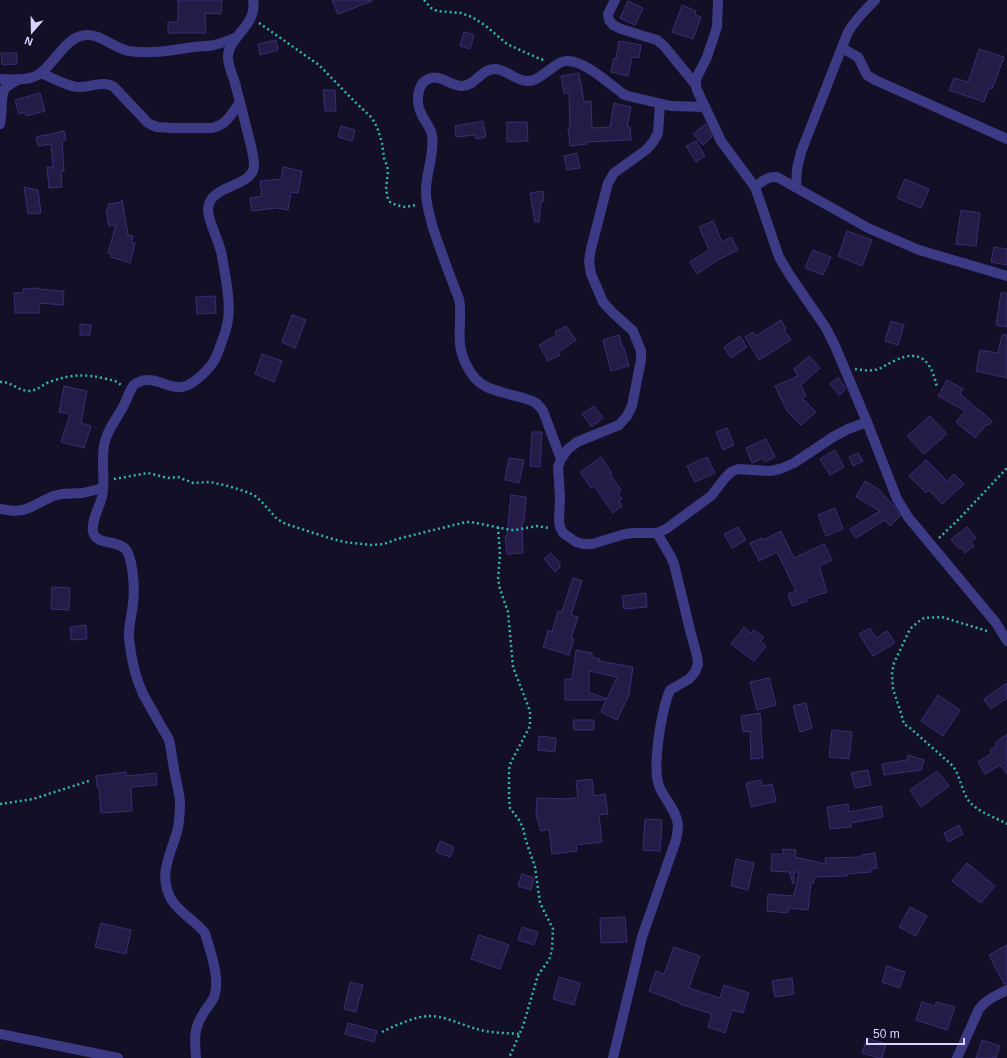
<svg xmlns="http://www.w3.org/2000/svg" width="1007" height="1058" viewBox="0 0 1007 1058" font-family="Helvetica,sans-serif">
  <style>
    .building { fill: #241b47; stroke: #3b2d73; fill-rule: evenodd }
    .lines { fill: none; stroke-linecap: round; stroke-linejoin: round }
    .path { stroke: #2fb8b0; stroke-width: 2.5; stroke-dasharray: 2 3; stroke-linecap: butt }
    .minor { stroke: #3d3a85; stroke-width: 10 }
  </style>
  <rect width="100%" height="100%" fill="#130f26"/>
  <!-- building -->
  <g class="building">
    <path d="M178 0H222L221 14 205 13 206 33H168V22H178Z"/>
    <path d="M332 0H372V1L338 14Z"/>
    <path d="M628 1 643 8 635 25 620 18Z"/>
    <path d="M682 5 696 11 695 15 701 17 693 39 672 32Z"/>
    <path d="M464 32 474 35 470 49 460 46Z"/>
    <path d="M276 40 278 50 260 55 258 44Z"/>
    <path d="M619 41 641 45 639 58 632 57 628 76 611 72 614 58 616 59Z"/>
    <path d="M979 49 1004 57 992 89 989 88 984 102 949 90 954 78 968 82Z"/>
    <path d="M1 53H17V64L2 65Z"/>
    <path d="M579 73 584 102 591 101 592 128 610 127 614 103 631 107 627 127H630L631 140 586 142 587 144 570 146 568 128H570L569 93H564L561 76Z"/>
    <path d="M323 90H335L336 111H325Z"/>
    <path d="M40 93 45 111 26 116 25 112 19 114 15 100Z"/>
    <path d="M483 121 486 137 476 139 475 135 456 137 455 126Z"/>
    <path d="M507 122H527L528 141 507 142Z"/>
    <path d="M705 124 707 127 712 137 703 145 693 134Z"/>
    <path d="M341 126 355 130 352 141 338 137Z"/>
    <path d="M64 131 66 140 62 141 64 171H61L62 187 49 188 47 167H53L51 144 38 146 36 137Z"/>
    <path d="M696 141 705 156 696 162 686 146Z"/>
    <path d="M577 153 580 168 567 170 564 156Z"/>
    <path d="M283 167 302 171 298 193 291 192 288 210 276 208 252 211 250 198 262 196 260 181 281 179Z"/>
    <path d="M905 179 929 189 921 208 897 198Z"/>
    <path d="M24 187 38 190 41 213 28 214Z"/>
    <path d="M543 191 544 201 541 202 539 222H535L530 193Z"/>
    <path d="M122 200 128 235 133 236 131 242 135 243 130 263 111 257 112 254 108 253 116 225 109 226 106 210 108 209V204L122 202Z"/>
    <path d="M961 210 980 213 976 246 956 244Z"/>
    <path d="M713 221 722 242 731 237 738 250 716 261 697 274 690 262 709 250 699 227Z"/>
    <path d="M847 231 872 240 862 266 838 256Z"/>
    <path d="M994 247 1007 249V265L991 262Z"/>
    <path d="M813 250 831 257 823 275 805 268Z"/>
    <path d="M39 288V289L64 291 63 305 39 303V313H15L14 293H23V289Z"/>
    <path d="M1001 293H1007V327L996 325Z"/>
    <path d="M215 296 216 313 197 314 196 297Z"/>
    <path d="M292 315 306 320 295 348 282 342Z"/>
    <path d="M781 320 786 329 784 330 791 340 759 360 745 337 753 332 756 336Z"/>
    <path d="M891 321 904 325 898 345 885 341Z"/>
    <path d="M80 324 91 325 90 335H80Z"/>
    <path d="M566 326 576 340 558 352 560 355 548 361 539 345 557 335 555 332Z"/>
    <path d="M619 335 623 349 624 348 629 366 611 371 603 340Z"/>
    <path d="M1002 335H1007V378L976 371 980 350 998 353Z"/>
    <path d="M740 336 747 347 731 358 724 347Z"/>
    <path d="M262 354 282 361 274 382 255 374Z"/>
    <path d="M809 356 820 368 801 385 806 396 802 398 816 412 801 425 787 411 775 386 798 376 794 369Z"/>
    <path d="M838 377 846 389 839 395 830 384Z"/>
    <path d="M947 380 963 389 960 394 992 421 989 425 987 424 975 438 956 422 965 411 938 396Z"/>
    <path d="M64 386 87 391 81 423 91 426 84 448 61 442 70 414 59 412Z"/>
    <path d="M594 406 603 418 592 427 582 414Z"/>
    <path d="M930 416 947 434 924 454 907 436Z"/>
    <path d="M727 428 734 445 723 450 716 432Z"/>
    <path d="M532 432H542L540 467 530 466Z"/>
    <path d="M766 439 775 457 765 462 763 458 752 463 746 448Z"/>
    <path d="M835 450 844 467 830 475 820 459Z"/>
    <path d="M858 453 863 461 853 466 849 457Z"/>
    <path d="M601 457 612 473 610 474 621 490 618 493 622 499 619 501 622 506 613 513 594 486 591 488 580 472Z"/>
    <path d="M707 457 715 473 695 482 687 466Z"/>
    <path d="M509 458 524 460 519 483 505 480Z"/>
    <path d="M926 460 947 481 954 474 964 484 942 504 929 490 926 493 909 476Z"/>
    <path d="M865 481 878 489 893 505 900 516 890 526 885 520 856 538 850 529 880 511 856 497Z"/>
    <path d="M511 495 526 497 524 522H522L523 553 507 554 505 536H507Z"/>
    <path d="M835 508 843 529 826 536 818 515Z"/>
    <path d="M738 527 746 540 732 548 724 534Z"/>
    <path d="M967 527 976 538 971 542 974 546 965 553 961 547 959 549 951 539Z"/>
    <path d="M781 531 794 558 824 544 832 560 819 566 827 592 806 599 807 601 792 606 788 594 796 591 777 552 759 561 750 543 762 538 763 540Z"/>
    <path d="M551 553 560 563V567L555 572 544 559Z"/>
    <path d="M573 578 582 581 571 615 578 617 571 638 574 639 569 655 543 647 548 630 552 632 558 611 562 612Z"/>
    <path d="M52 587 70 588 69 610 51 609Z"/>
    <path d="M646 593 647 607 624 609 622 596Z"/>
    <path d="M86 625 87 639 71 640 70 627Z"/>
    <path d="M744 627 751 633 754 630 764 637 760 641 766 646 754 661 731 644Z"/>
    <path d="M870 628 876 638 887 631 895 643 873 656 859 634Z"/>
    <path d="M576 650 592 653V657L600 659 599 661 633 667 629 695 617 720 601 712 606 700H565V679H572ZM589 671 617 677 607 699 589 692Z"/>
    <path d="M769 678 776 705 757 710 750 682Z"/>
    <path d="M1007 683V698L991 709 984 699Z"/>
    <path d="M938 695 960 710 943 736 921 721Z"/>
    <path d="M806 703 812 728 800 732 793 706Z"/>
    <path d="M760 713 762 729H761L763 758 751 759 750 731 743 732 741 716Z"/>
    <path d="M573 720H594V730H574Z"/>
    <path d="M832 730 852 732 849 759 829 757Z"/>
    <path d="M1007 734V774L1000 765 985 774 978 762 992 753 990 750 997 746 995 743Z"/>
    <path d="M539 736 556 738 555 752 538 750Z"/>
    <path d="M908 755 924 760 921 770 884 775 882 764 907 760Z"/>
    <path d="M868 770 871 785 855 788 851 773Z"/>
    <path d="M937 771 949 786 921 807 910 790Z"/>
    <path d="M126 772 127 776 156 773 157 785 131 787 132 811 101 813 99 787H97L96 776Z"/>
    <path d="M592 779 594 796 605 794 608 814 599 815 602 842 576 845 577 851 552 854 549 829 541 831 536 815 537 798 570 799V798H578L576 781Z"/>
    <path d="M761 780 763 786 772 784 776 801 751 807 746 783Z"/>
    <path d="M848 804 849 812 881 806 883 817 851 823V827L830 829 827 807Z"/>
    <path d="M645 819 662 820 660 851 643 850Z"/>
    <path d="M959 825 963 834 948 842 944 833Z"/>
    <path d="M440 841 454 847 450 857 436 852Z"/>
    <path d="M782 849 796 850 795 857 826 864 825 858 862 857 861 855 875 853 877 868 870 869 871 872 847 874V876L815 877 813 883 811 882 808 910 789 908 788 913 767 911 768 894 794 896 799 872H794V884H793L789 872 771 871 772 854H784Z"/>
    <path d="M736 859 754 863 748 890 731 886Z"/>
    <path d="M967 863 995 886 981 903 952 881Z"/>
    <path d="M522 874 534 878 531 890 518 886Z"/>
    <path d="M910 907 927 916 916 936 899 927Z"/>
    <path d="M625 917 627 942 601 943 600 918Z"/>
    <path d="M101 923 131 930 126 954 95 947Z"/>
    <path d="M522 927 538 932 534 945 518 940Z"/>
    <path d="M479 935 509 945 500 969 471 959Z"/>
    <path d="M1007 945V984H1004L989 955Z"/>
    <path d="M674 947 700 956 689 988 720 998 724 985 749 993 743 1013 732 1010 725 1033 708 1027 712 1014 680 1004V1003L649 991 656 971 664 974Z"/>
    <path d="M887 966 905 972 900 988 882 982Z"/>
    <path d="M559 977 580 983 574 1005 553 999Z"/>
    <path d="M792 978 794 994 775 997 772 981Z"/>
    <path d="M350 982 363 985 356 1012 344 1009Z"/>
    <path d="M922 1002 935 1006 936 1002 955 1007 947 1030 916 1020Z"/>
    <path d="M348 1023 377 1031 374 1042 345 1034Z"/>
    <path d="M867 1038 886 1044 882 1058H879L862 1053Z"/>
    <path d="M982 1040 1000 1046 996 1058H976Z"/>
  </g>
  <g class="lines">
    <!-- path -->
    <g class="path">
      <path d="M424 0 431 8 437 11 461 13 472 17 486 26 507 44 540 59 545 60"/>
      <path d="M259 23 319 65 355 102 370 116 375 123 378 130 382 143 384 158 387 166 388 171 386 189 388 199 390 202 396 205 405 207 416 205"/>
      <path d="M855 369C861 370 868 371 874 370 881 369 887 364 894 361 921 348 931 361 937 387"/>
      <path d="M0 382C11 381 18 391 29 391 38 391 44 383 52 381 73 374 86 374 107 379 112 380 117 381 121 385"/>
      <path d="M114 479 148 473 168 478 178 477 193 483 210 482 228 486 244 491 254 495 261 501 277 519 286 524 329 538 344 542 371 545 384 544 397 539 466 522H471L511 530H515L537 526 549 528"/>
      <path d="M498 527 500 554 498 579 500 589 508 612 513 667 530 711V726L511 762 509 769V799L510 808 519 820 523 828 526 841 535 867 540 903 553 929 552 950 549 960 538 975 523 1026 509 1058"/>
      <path d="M939 538 958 520 1007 468"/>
      <path d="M987 631 942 617 924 618 918 622 910 629 894 663 892 673 893 689 901 713 904 724 910 728 953 766C960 776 961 788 967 798 974 811 995 817 1007 824"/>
      <path d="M0 804 33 799 89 781"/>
      <path d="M382 1032C394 1026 416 1016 429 1016 446 1016 461 1025 477 1029 489 1033 507 1033 520 1034"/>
    </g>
    <!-- minor -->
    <g class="minor">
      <path d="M615 0 608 14 609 20 613 25 621 29 657 40 664 46 696 85"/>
      <path d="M718 0 717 27 707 57 696 79V85L697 90 721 141 755 187 779 257 789 274 826 328 835 346 867 422 897 499 908 517 996 623 1007 641"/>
      <path d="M842 48 858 57 867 75 875 80 1007 139"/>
      <path d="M41 73C50 77 67 86 77 87 89 88 103 80 114 87L148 123 152 125 157 127 173 128H212C228 124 231 114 240 102"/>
      <path d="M0 79C11 79 23 81 33 77 50 72 63 40 81 36 98 31 113 48 129 51 148 54 168 51 187 48 196 46 205 47 214 45 222 43 230 40 237 37"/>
      <path d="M660 104 658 133 653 142 646 150 614 173 608 183 591 249 589 261 591 274 603 302 612 312 633 331 641 351V360L632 406 627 416 619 425 577 442 568 449 561 459 558 467 560 496 559 521 560 527 563 533 576 542 583 544H592L625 534 633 533H657L666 529 711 496 725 478 731 472 738 469 770 471 780 469 794 463 833 437 848 429 867 422"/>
      <path d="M0 124C3 114 0 96 5 88 9 85 14 82 19 79"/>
      <path d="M755 187C762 182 767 176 777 177L868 228 919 250 1007 276"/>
      <path d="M796 187 797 169 801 152 848 32C856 19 865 10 875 0"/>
      <path d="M561 459 543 411C537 402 533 401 523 398 491 389 474 390 462 354 456 336 463 317 459 299 450 276 441 252 433 228 430 216 426 205 426 193 425 174 435 155 432 136 432 131 428 126 426 122 419 112 416 103 419 91 420 87 422 83 425 81 439 71 449 86 462 86 476 86 481 68 496 69 507 70 516 81 527 81 535 82 542 75 548 71 554 67 559 61 566 61 583 59 610 84 623 94L628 96 671 106 705 107"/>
      <path d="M0 509 14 511 23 510 31 507 53 496 61 494 83 493 103 488"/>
      <path d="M0 1034 118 1058"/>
      <path d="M196 1058C195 1042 193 1030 202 1016 205 1009 211 1004 214 997 221 979 210 951 205 933 195 920 179 913 171 899 157 873 172 853 178 828 179 821 180 812 180 804 180 797 178 790 177 784 174 771 172 757 170 744 169 737 164 732 161 726 155 715 149 705 143 694 135 677 131 657 129 639 128 627 132 615 133 603 135 590 133 562 127 551 120 539 96 546 93 532 91 521 99 508 102 497 106 479 100 459 105 441 109 427 118 417 124 405 127 399 129 392 133 386 134 384 136 383 139 382 154 375 168 389 182 387 190 386 196 380 202 375 214 364 216 358 221 344 223 338 226 331 227 325 232 305 225 276 222 256 220 242 208 222 208 210 209 183 252 189 254 166 254 154 250 142 247 130 243 114 239 99 235 83 233 76 227 63 228 56 229 36 258 25 253 0"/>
      <path d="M613 1058 642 937 676 840C677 835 678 830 678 825 677 811 664 799 659 786 652 766 661 716 668 695L670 690 689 679 695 672 698 664 697 656 690 630 674 564 671 557 657 533"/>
      <path d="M957 1058 979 1009C987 999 995 996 1007 990"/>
    </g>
  </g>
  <!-- north arrow -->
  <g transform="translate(32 32) rotate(200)" stroke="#130f26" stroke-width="3" paint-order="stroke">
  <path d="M0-3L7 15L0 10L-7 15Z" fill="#d9d4ff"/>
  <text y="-6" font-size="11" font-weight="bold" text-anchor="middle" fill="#d9d4ff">N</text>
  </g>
  <!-- scale -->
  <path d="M867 1038v6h97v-6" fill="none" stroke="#d9d4ff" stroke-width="2"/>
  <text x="873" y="1038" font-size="12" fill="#d9d4ff" stroke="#130f26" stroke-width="3" paint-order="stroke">50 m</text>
</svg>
